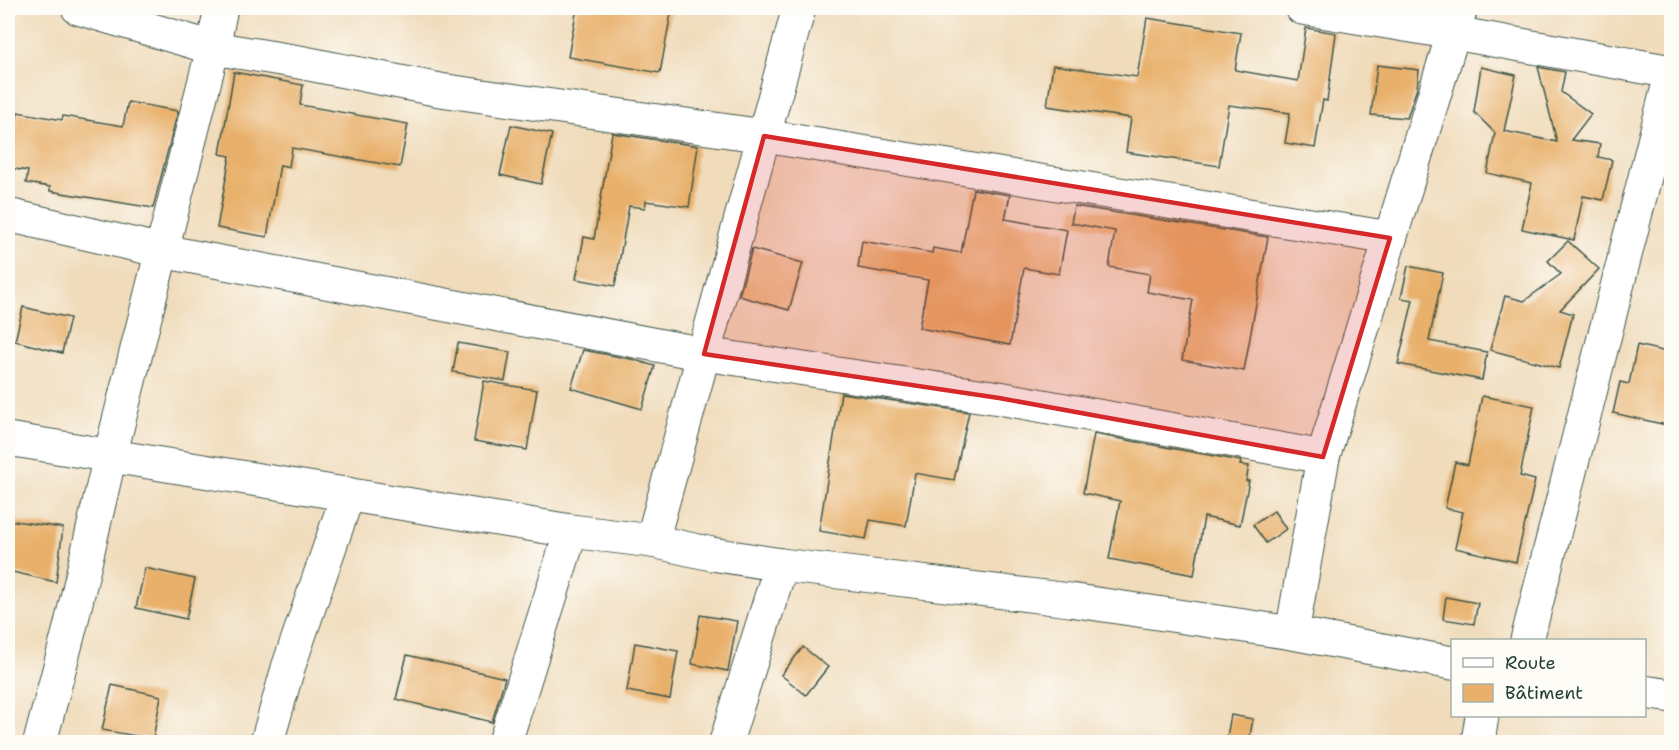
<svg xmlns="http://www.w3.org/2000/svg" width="1679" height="750" viewBox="0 0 1679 750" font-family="'Shantell Sans',sans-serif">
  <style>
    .building { fill: #e8b06b }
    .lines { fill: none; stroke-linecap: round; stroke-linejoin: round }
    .minor-casing { stroke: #3e5548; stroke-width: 35 }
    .minor { stroke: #fff; stroke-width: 33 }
    .marked { fill: #d62828; fill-opacity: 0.2; stroke: #d62828; stroke-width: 4.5; stroke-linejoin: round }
  </style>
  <rect width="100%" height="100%" fill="#fdfcf7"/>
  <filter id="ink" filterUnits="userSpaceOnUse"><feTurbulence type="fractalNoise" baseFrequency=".0167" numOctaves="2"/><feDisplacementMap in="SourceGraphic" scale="12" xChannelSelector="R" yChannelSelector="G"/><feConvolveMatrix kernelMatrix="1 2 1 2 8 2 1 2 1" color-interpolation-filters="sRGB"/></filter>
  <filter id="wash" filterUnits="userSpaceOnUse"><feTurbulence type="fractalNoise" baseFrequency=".008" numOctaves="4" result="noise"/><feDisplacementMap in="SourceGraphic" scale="24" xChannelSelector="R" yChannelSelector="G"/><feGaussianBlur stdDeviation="1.35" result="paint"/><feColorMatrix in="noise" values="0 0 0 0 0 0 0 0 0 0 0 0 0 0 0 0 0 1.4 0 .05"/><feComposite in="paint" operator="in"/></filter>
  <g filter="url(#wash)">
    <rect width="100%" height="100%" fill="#f0dcbb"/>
    <g id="blocks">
      <!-- building -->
      <g class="building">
        <path d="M577 8H672L660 73 568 57Z"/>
        <path d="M1147 18 1241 33 1235 70 1298 81 1306 28 1336 33 1327 101 1323 100 1315 148 1285 143 1290 113 1229 105 1219 166 1126 152 1131 118 1047 106 1053 65 1137 77Z"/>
        <path d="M1377 65 1419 70 1417 88 1407 118 1371 115Z"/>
        <path d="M1481 67 1516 75 1504 131 1557 142 1538 67 1565 72 1561 92 1591 114 1571 140 1600 144 1598 157 1612 160 1603 200 1583 196 1574 240 1522 229 1532 183 1487 173 1495 133 1474 112Z"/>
        <path d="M234 72 303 85 300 105 408 124 400 167 292 148 289 167 280 165 267 237 217 228 230 156 220 154Z"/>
        <path d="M128 102 178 111 153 208 50 191V187L26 183 28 171 8 168 18 112 62 120 63 116 123 126Z"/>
        <path d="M511 125 552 134 541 184 500 175Z"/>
        <path d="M612 133 698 146 689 207 646 201 645 208 629 206 615 286 576 279 584 237 594 239Z"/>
        <path d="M973 189 1010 195 1005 219 1067 230 1059 274 1024 268 1010 345 919 328 928 280 858 268 862 241 932 253 933 248 961 253Z"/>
        <path d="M1074 206 1268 237 1244 371 1182 360 1193 300 1147 292 1150 274 1109 267 1115 231 1071 223Z"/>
        <path d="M1568 241 1599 269 1560 310 1573 314 1559 368 1490 350 1505 296 1524 301 1561 274 1548 261Z"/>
        <path d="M752 249 803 263 789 310 739 296Z"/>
        <path d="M1408 266 1443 273 1429 341 1487 352 1482 380 1398 364 1413 300 1401 298Z"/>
        <path d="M23 307 70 318 62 353 15 341Z"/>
        <path d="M458 343 510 352 505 381 453 372Z"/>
        <path d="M1637 345 1671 353V426L1613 413 1620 382 1629 384Z"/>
        <path d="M583 350 631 359 655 366 642 409 571 388Z"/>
        <path d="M484 381 537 390 527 450 474 441Z"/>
        <path d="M841 393 969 412 954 480 915 473 906 526 870 520 866 539 819 531Z"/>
        <path d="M1482 396 1534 406 1520 476 1535 480 1516 562 1455 548 1463 512 1445 508 1455 462 1468 465Z"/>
        <path d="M1094 434 1241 461 1240 465 1249 466 1246 481H1249L1240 525 1204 517 1194 575 1109 559 1120 501 1083 493Z"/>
        <path d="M1274 511 1286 529 1266 543 1253 525Z"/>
        <path d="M8 520 63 528 56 582 8 571Z"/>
        <path d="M145 568 195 579 186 619 136 608Z"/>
        <path d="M1446 597 1478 603 1474 624 1443 619Z"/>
        <path d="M700 615 737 621 728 671 692 664Z"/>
        <path d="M635 643 678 651 670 699 627 691Z"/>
        <path d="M803 647 828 667 806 695 781 675Z"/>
        <path d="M407 655 505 678 492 722 396 699Z"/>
        <path d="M112 685 161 696 153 739 102 730Z"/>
        <path d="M1231 715 1253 719 1249 742H1226Z"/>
      </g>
    </g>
  </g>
  <g filter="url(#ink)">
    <use href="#blocks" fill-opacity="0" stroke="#3e5548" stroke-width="1.5"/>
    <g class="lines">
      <defs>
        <g id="minor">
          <path d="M78 8 213 48 299 62 440 90 764 136 1390 238"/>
          <path d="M1302 8 1454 33 1672 72"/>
          <path d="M8 215 162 251 704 354 999 398 1323 457"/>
          <path d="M8 439 571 531 652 541 712 554 781 565 1070 600 1292 633 1452 663"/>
          <path d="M652 541 799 8"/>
          <path d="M1292 633 1323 457 1461 8"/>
          <path d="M1527 640 1672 71"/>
          <path d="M1644 692 1672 696"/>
          <path d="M40 742 70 628 110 456 213 48 221 8"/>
          <path d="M267 742 288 668 348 494"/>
          <path d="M505 742 571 531"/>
          <path d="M726 742 781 565"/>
          <path d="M1478 742 1482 716"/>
        </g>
      </defs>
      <!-- minor casing -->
      <use href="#minor" class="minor-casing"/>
      <!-- minor -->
      <use href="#minor" class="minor"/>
    </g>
  </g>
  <!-- marked area -->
  <path class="marked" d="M764 136 1390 238 1323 457 999 398 704 354Z"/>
  <!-- margin -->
  <rect width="1679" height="750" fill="none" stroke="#fdfcf7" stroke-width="30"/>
  <!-- legend -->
  <rect x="1451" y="639" width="195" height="78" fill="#fdfcf7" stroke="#a4b0a9" stroke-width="1.5"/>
  <rect x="1463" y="658" width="30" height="9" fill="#ffffff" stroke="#a4b0a9" stroke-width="1.5"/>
  <text x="1505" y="669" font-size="18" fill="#1f3d34">Route</text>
  <rect x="1463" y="684" width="30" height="18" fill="#e8b06b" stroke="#a4b0a9" stroke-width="1.5"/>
  <text x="1505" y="699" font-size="18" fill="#1f3d34">Bâtiment</text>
</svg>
